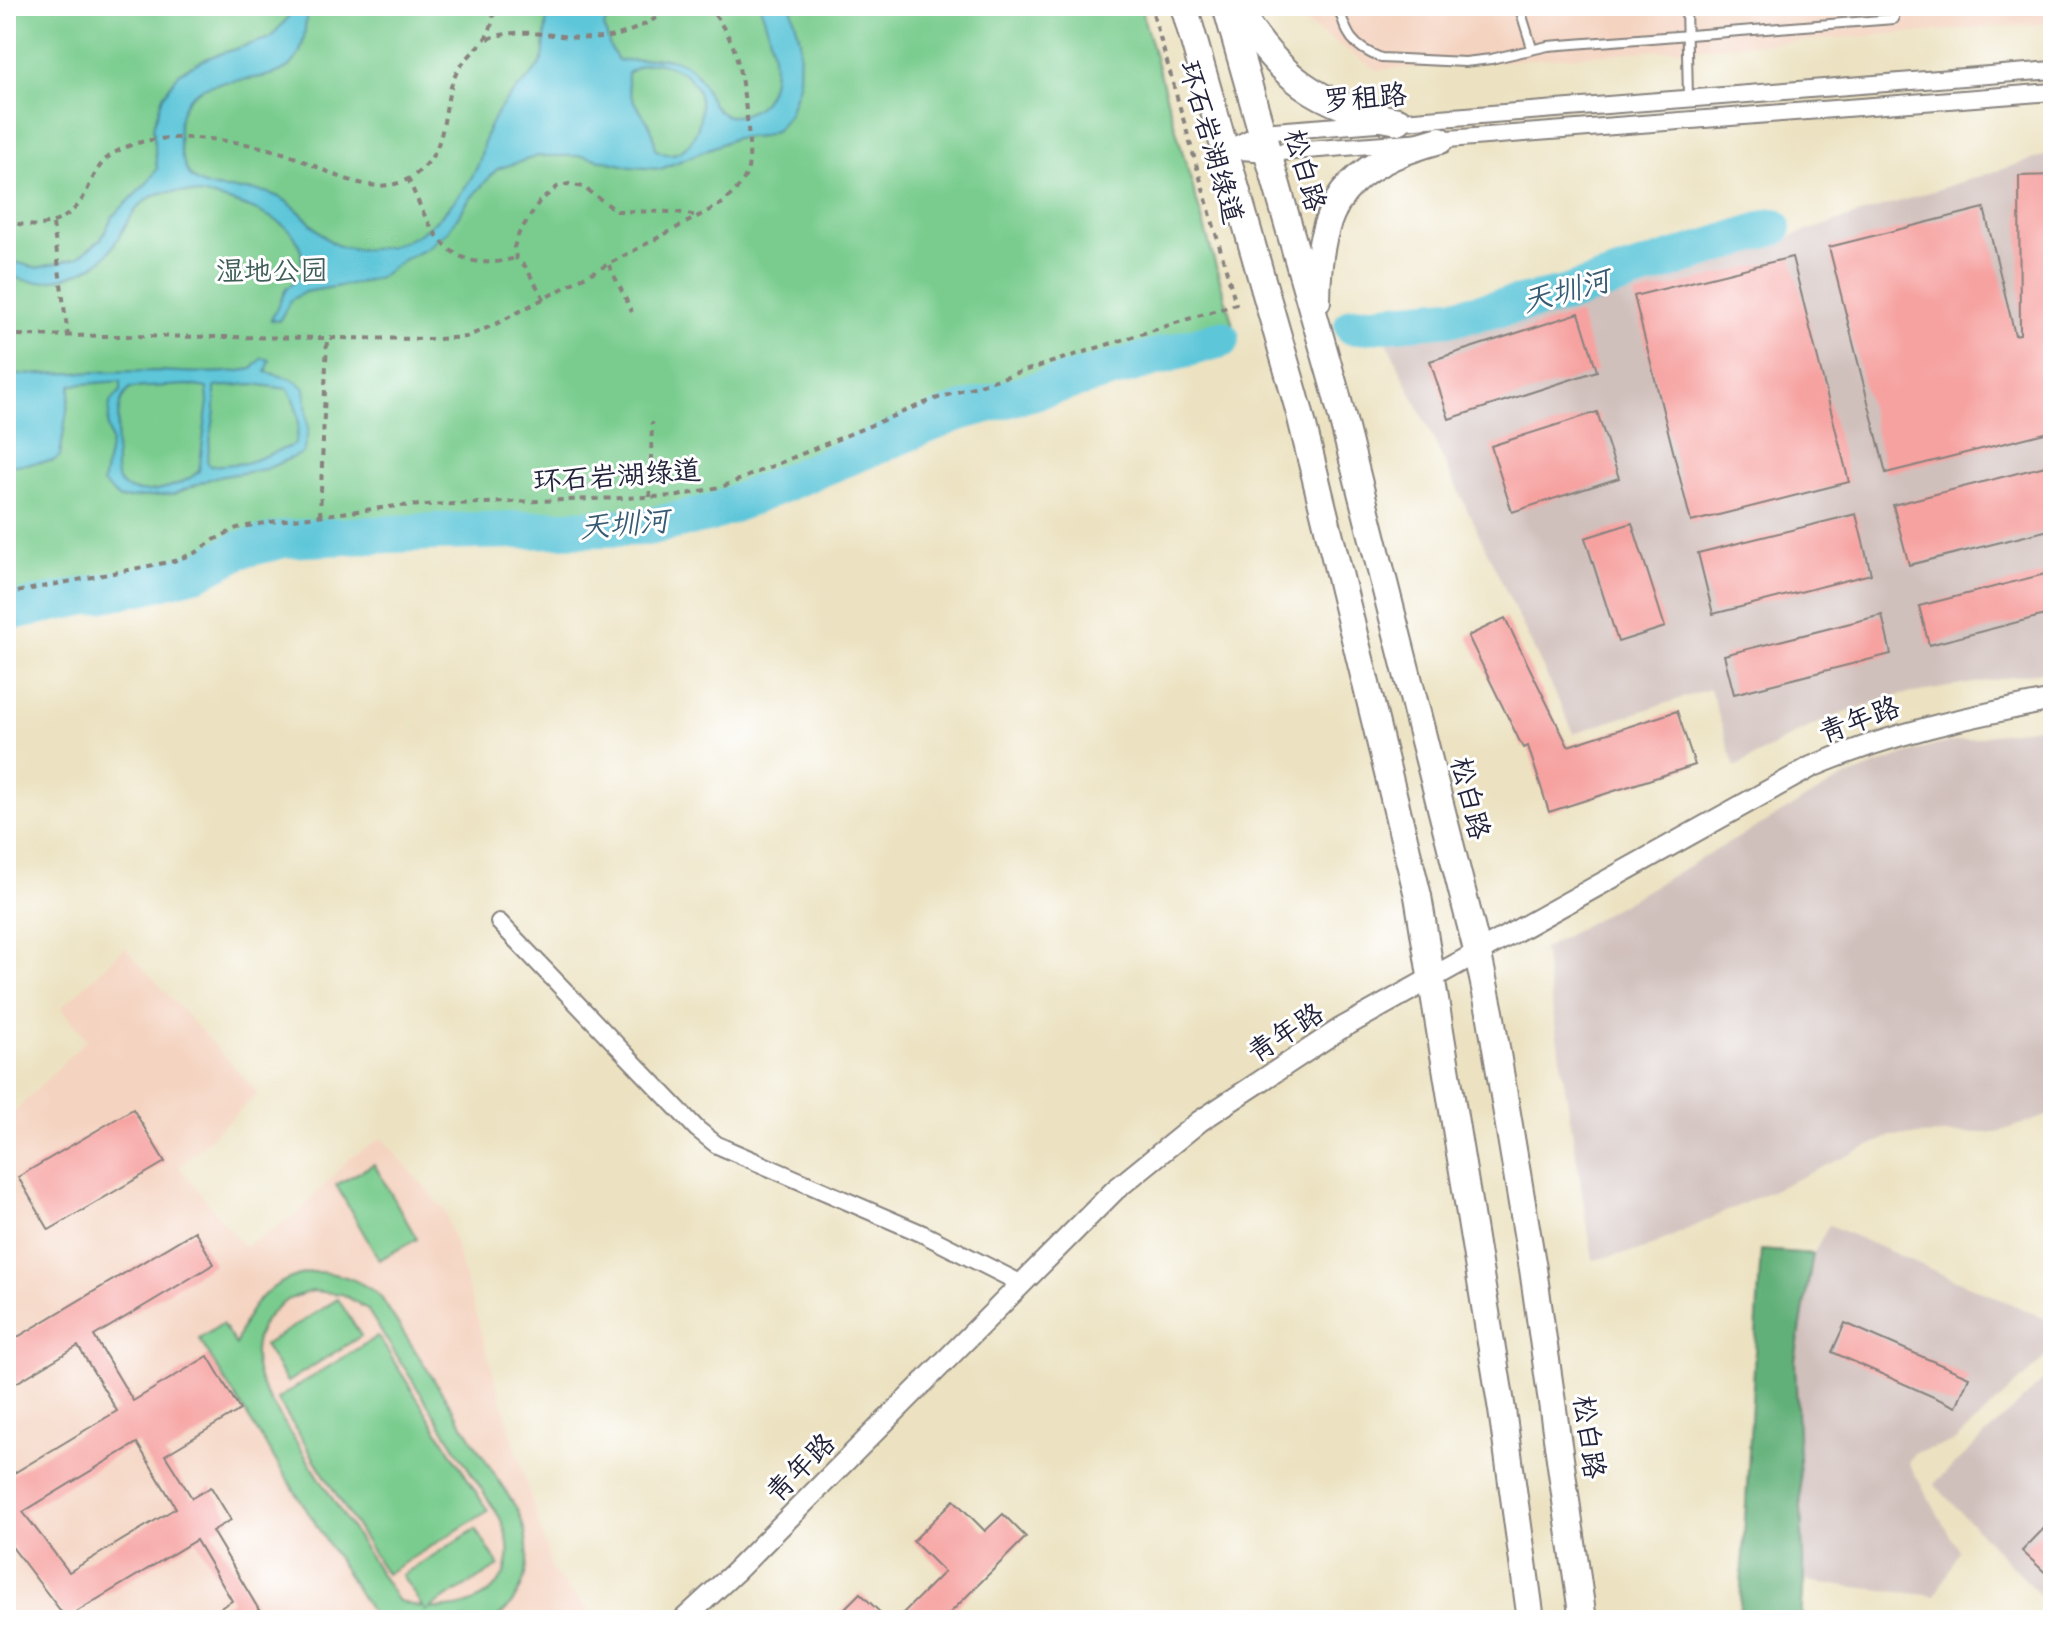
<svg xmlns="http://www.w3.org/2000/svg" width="2059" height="1626" viewBox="0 0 2059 1626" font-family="'Playpen Sans','LXGW WenKai TC',sans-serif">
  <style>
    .built { fill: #f4d3c0 }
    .industrial { fill: #d0c0bc }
    .green { fill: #79cc8e; stroke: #4e7764; stroke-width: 2; fill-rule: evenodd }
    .forest { fill: #62b079; stroke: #42695a; stroke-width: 2 }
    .water { fill: #5dc6d9; stroke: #40748a; stroke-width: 2; fill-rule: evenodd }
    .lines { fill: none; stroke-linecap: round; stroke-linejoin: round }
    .river { stroke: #5dc6d9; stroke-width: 38 }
    .building { fill: #f6a2a0; fill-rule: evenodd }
    .service-casing { stroke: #87827e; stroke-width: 12 }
    .minor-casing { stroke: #87827e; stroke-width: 20 }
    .tertiary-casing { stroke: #87827e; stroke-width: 24 }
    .primary-casing { stroke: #87827e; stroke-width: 30 }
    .path { stroke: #87827e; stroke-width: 4; stroke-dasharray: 6 6; stroke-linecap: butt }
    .service { stroke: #fff; stroke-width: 8 }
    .minor { stroke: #fff; stroke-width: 16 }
    .tertiary { stroke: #fff; stroke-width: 20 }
    .primary { stroke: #fff; stroke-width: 26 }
    .labels { text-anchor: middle; stroke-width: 6; stroke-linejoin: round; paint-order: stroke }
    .street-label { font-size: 28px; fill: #22223b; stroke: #fff }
    .park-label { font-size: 28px; fill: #405e58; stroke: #fff }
    .water-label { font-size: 30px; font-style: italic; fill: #375b72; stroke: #fff }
  </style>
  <rect width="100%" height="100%" fill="#fff"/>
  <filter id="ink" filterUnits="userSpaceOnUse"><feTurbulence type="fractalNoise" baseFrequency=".0125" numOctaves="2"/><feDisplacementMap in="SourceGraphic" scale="16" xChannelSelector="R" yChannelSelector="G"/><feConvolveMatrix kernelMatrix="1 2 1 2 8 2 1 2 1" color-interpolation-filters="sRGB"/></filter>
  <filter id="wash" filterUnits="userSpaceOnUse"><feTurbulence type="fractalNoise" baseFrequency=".006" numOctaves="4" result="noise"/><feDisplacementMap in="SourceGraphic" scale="32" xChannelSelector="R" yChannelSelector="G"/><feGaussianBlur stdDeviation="1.8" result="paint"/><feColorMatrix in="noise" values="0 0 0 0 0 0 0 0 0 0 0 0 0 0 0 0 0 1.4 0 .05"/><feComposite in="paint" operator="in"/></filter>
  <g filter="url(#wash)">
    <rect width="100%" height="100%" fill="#ece2c1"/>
    <!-- built -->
    <g class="built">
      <path d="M1280 6H2053V23L1377 70Z"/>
      <path d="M125 948 258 1093 179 1167 244 1247 296 1215 350 1158 382 1138 445 1211 553 1572 598 1620H14L6 1608V1120L87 1039 61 1008Z"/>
    </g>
    <!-- industrial -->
    <g class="industrial">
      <path d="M2053 153V670L1895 696 1829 718 1797 733 1735 767 1710 689 1574 733 1387 342 1585 301Z"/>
      <path d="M2053 724V1114L1998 1132 1891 1136 1642 1250 1593 1260 1543 949 1839 780 1903 755 1937 745Z"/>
      <path d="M1829 1225 2053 1322V1350L1954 1442 1914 1453 1908 1462 1959 1551 1935 1596 1804 1581 1795 1361 1813 1254Z"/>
      <path d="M2053 1371V1609L1934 1484Z"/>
    </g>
    <!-- green -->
    <g class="green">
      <path d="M6 6H1140L1233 325 953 407 707 506 643 521 433 522 269 533 225 546 188 566 124 584 6 605Z"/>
      <path d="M374 1164 417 1239 379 1260 336 1185Z"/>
      <path d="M311 1272C339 1272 358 1279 380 1296L517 1509C535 1549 531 1592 495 1620H376L199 1339 222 1324 236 1345C247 1304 270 1281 311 1272ZM313 1291 342 1294 367 1309 500 1518C534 1590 459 1626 397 1600L264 1391C242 1344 262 1302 313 1291Z"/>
      <path d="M338 1299 361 1336 287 1382 264 1345Z"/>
      <path d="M378 1336 488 1511 386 1574 277 1399Z"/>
      <path d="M476 1529 499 1566 425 1611 402 1575Z"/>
    </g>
    <!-- forest -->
    <path class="forest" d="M1761 1250 1813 1254 1795 1361 1804 1581 1801 1620H1739Z"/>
    <!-- water -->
    <g class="water">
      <path d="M292 6H307C305 22 306 39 299 54 278 99 184 57 179 125 178 141 181 171 196 181 219 195 251 185 274 195 298 204 310 226 330 241 352 257 395 248 417 235 438 223 471 185 479 162 482 154 482 146 485 138 488 128 495 115 502 106 513 90 534 78 542 60 545 54 544 43 545 36 546 25 548 17 545 6H614L604 26 610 47 618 60C638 63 658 54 678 61 710 73 702 104 725 115 733 118 742 115 749 112 789 95 771 35 760 6H791L800 40 799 84 789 114 777 130 762 136 735 138 661 169 631 167 584 156H538L497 169 469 200 448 231 426 249 403 260 380 277 358 283 305 292 291 300 279 321 271 320 286 289 301 276C303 259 303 245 290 231 271 209 185 184 158 194 128 205 124 237 104 258 90 271 61 280 42 282 31 283 16 278 6 275V260L38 268 77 258 101 239 113 216 148 182 157 169 153 127 163 96 180 72 207 58 270 38 287 19ZM657 62C667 65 678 68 686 75 719 101 691 174 655 149 656 114 625 110 628 73L641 65Z"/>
      <path d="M262 358 270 360 266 372 292 379 305 388 308 431 303 453 266 469 212 478 174 494 119 499 103 483 111 442 108 427 110 402 121 391V381L71 385 60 456 53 461 6 466V375C55 374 105 371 154 371 189 372 217 375 252 369ZM253 384 288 389C299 408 301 425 294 445L246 463 210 466 207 461 215 411V387ZM189 385 207 388 208 402 199 471C184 486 132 503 118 480 113 471 118 416 120 404 122 397 125 393 130 388Z"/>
    </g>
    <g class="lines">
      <!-- river -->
      <g class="river">
        <path d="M1353 326 1461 316 1563 295 1773 227"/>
        <path d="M6 612 144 585 198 571 239 550 284 539 435 532 647 527 711 513 956 413 1221 339"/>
      </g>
    </g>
    <g id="blocks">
      <!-- building -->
      <g class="building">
        <path d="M2053 175V431L1886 473 1829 247 1984 208 2015 335 2020 334 2019 176Z"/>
        <path d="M1792 257 1849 482 1691 522 1634 296Z"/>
        <path d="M1579 313 1597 371 1449 419 1430 361Z"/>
        <path d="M1597 412 1619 478 1512 512 1491 446Z"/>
        <path d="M2053 464V529L1909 565 1893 505Z"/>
        <path d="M1856 514 1871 574 1713 614 1698 553Z"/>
        <path d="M1632 523 1665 627 1618 642 1585 538Z"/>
        <path d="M2053 572V613L1929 645 1919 606Z"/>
        <path d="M1882 615 1891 654 1734 694 1724 655Z"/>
        <path d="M1505 618 1568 746 1677 711 1695 765 1549 812 1528 746 1523 748 1468 636Z"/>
        <path d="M133 1109 165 1162 49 1230 18 1177Z"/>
        <path d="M195 1231 214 1264 94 1336 133 1401 208 1356 240 1410 165 1455 192 1498 211 1487 231 1520 212 1531 265 1620H200L232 1601 196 1540 66 1618 6 1539V1478L117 1411 78 1346 6 1389V1344ZM137 1443 176 1508 69 1572 23 1512Z"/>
        <path d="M1845 1323 1969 1377 1956 1407 1832 1352Z"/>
        <path d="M954 1500 985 1531 1003 1514 1026 1537 943 1620H896L944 1572 913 1541Z"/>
        <path d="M2053 1519V1580L2022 1551Z"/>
        <path d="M860 1593 888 1620H833Z"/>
      </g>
    </g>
  </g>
  <g filter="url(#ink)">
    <use href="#blocks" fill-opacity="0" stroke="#87827e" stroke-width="2"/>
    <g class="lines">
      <defs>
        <g id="service">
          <path d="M1338 6C1347 35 1351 46 1381 58L1465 62 1491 59 1548 46 1894 19V6"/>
          <path d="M1519 6 1532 48"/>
          <path d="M1686 6 1688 98"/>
        </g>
        <g id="minor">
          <path d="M1226 150 1262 132 2053 70"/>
          <path d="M1227 150 1268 153 2053 92"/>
          <path d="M499 922 697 1129 717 1145 923 1234 1022 1284"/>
        </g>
        <path id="tertiary" d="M683 1620 735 1572 1115 1190 1200 1121 1340 1029 1811 767C1891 733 1968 717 2053 700"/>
        <g id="primary">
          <path d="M1184 6 1299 410 1418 896 1502 1410 1531 1620"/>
          <path d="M1226 6 1336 393 1477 950 1490 1012 1533 1269 1583 1620"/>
          <path d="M1235 6C1277 75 1317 107 1398 121"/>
          <path d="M1317 301C1318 202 1345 166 1440 140"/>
        </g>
      </defs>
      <!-- service casing -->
      <use href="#service" class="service-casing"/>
      <!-- minor casing -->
      <use href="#minor" class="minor-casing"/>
      <!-- tertiary casing -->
      <use href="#tertiary" class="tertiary-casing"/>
      <!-- primary casing -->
      <use href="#primary" class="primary-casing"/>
      <!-- path -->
      <g class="path">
        <path d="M488 39C525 24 562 41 601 38 628 36 653 20 676 6"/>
        <path d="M408 178C430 230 448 277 515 258"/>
        <path d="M6 220C31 230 59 227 78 205 89 192 93 171 106 159 116 150 132 144 145 141 183 133 245 141 283 153 328 168 380 209 423 168 448 144 442 107 454 78 468 47 494 47 494 6"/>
        <path d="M53 224 68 336"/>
        <path d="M609 265 632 312"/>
        <path d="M544 299 525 266 516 258 514 247 519 233 539 202 557 187 569 184 583 187 617 211 676 212 697 216"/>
        <path d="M6 335 437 339 466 337 496 324 723 203C733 193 745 183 748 168 753 146 742 72 734 49 729 34 718 20 709 6"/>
        <path d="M650 497 652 422"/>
        <path d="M320 516 327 338"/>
        <path d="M6 594 174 561 197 552 214 540 237 528 270 522 397 506 678 496 724 486 932 400 1236 304 1151 6"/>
      </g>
      <!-- service -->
      <use href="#service" class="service"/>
      <!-- minor -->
      <use href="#minor" class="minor"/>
      <!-- tertiary -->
      <use href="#tertiary" class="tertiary"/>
      <!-- primary -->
      <use href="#primary" class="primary"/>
    </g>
  </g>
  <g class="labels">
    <!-- street labels -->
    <g class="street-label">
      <text transform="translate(1365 97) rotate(-5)" y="10">罗租路</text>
      <text transform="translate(1212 142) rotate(74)" y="10">环石岩湖绿道</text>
      <text transform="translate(1306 170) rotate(74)" y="10">松白路</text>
      <text transform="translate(617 475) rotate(-4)" y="10">环石岩湖绿道</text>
      <text transform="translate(1859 719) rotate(-20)" y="10">青年路</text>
      <text transform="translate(1471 798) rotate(76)" y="10">松白路</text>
      <text transform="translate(1285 1032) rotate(-33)" y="10">青年路</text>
      <text transform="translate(1590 1437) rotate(82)" y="10">松白路</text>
      <text transform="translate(800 1467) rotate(-45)" y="10">青年路</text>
    </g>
    <!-- park labels -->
    <g class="park-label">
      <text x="272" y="280">湿地公园</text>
    </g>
    <!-- water labels -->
    <g class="water-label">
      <text transform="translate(1566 291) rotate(-15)" y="10">天圳河</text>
      <text transform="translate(624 524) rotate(-5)" y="10">天圳河</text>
    </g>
  </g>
  <!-- margin -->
  <rect width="2059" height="1626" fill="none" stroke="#fff" stroke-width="32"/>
</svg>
